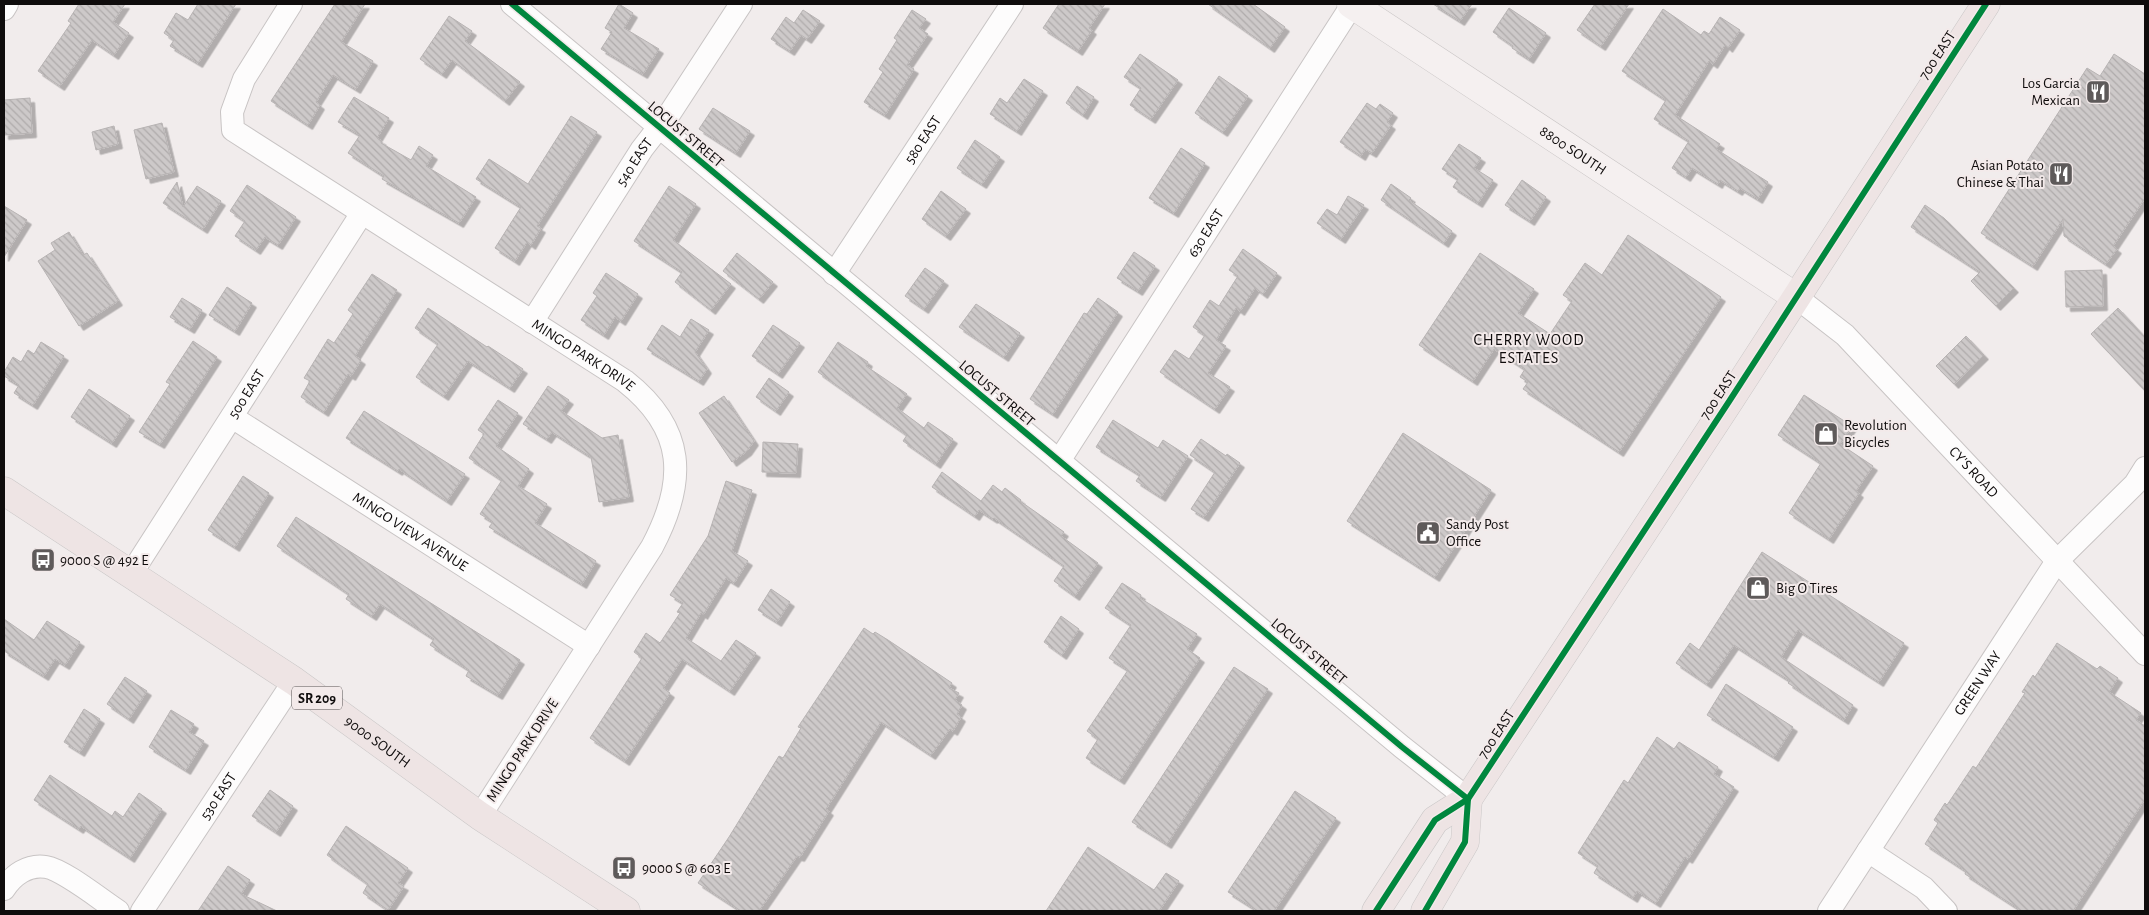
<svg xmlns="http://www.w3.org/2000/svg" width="2149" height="915" viewBox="0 0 2149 915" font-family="'Alegreya Sans',sans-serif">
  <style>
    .building { fill: url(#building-back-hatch); stroke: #b7b3b3; filter: url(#shadow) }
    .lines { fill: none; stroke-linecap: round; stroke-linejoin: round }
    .street-casing { stroke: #c8c4c4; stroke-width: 24 }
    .secondary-casing { stroke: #c8c4c4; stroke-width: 29 }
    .primary-casing { stroke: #cac7c7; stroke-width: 29 }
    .street { stroke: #fdfcfc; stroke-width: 22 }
    .secondary { stroke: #f5f0f0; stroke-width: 28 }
    .primary { stroke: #eee4e4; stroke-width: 28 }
    .cycleway-casing { stroke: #f3eaea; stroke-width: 9 }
    .cycleway { stroke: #00873e; stroke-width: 6 }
    .labels { text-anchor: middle; stroke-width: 4; stroke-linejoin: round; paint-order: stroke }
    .shield { fill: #f3eaea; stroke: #534f4f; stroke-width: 1 }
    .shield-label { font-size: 14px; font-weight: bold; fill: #0f0c0c }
    .street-label { font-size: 15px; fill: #0f0c0c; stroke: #f3eaea }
    .poi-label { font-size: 15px; fill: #0f0c0c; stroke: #f3eaea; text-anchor: start }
    .neighbourhood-label { font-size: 16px; letter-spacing: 1px; fill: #0f0c0c; stroke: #f3eaea }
  </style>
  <defs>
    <pattern id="building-back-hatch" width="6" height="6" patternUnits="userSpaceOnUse" patternTransform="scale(1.25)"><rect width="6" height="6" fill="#cdc9c9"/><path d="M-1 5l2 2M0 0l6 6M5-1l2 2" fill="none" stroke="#afabab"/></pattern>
    <filter id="shadow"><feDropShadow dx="4.5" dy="4.5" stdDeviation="0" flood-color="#0004"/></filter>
  </defs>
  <rect width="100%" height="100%" fill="#f1ecec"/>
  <!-- building -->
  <g class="building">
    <path d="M79 4H125L113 22 129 33 114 55 92 40 60 86 38 71 71 23 68 21Z"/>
    <path d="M198 4H236L198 63 170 46 174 40 164 33 176 13 188 20Z"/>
    <path d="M335 4H365L341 42 373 61 356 89 333 75 316 102 320 105 308 125 271 101Z"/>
    <path d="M619 4 633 13 624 28 659 49 643 74 601 49 612 32 605 28Z"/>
    <path d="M1059 4H1105L1089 28 1092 30 1078 51 1043 28Z"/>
    <path d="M1208 4H1253L1285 27 1270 48Z"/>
    <path d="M1433 4H1472L1460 21Z"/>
    <path d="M1595 4H1629L1601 46 1577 30Z"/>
    <path d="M1509 8 1546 33 1529 59 1512 48 1513 46 1493 32Z"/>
    <path d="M1663 9 1701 35 1704 31 1709 34 1720 17 1740 30 1728 48 1725 45 1713 64 1709 61 1675 115 1720 144 1716 149 1768 182 1758 199 1740 188 1738 191 1720 180 1718 184 1692 168 1686 177 1672 168 1689 141 1654 119 1666 100 1622 71Z"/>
    <path d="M803 10 820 21 807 39 801 35 790 51 771 39 786 17 794 23Z"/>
    <path d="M912 10 926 19 919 28 928 34 907 65 914 69 885 115 864 102 883 72 879 69 897 40 894 38Z"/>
    <path d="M449 16 472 31 465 41 520 82 505 101 452 60 442 74 420 59Z"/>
    <path d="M1140 54 1178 80 1151 119 1130 105 1141 88 1124 77Z"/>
    <path d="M2114 54 2145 74V198L2113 246 2117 249 2106 264 2064 236 2063 219 2033 266 1981 233 2087 68 2100 76Z"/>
    <path d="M1219 76 1248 96 1223 132 1195 113Z"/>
    <path d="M1024 79 1043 91 1017 131 990 114 1000 98 1007 103Z"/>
    <path d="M1077 86 1094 97 1083 115 1066 103Z"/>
    <path d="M354 97 389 118 377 138 382 141 381 143 411 160 419 146 433 155 426 166 476 197 459 223 382 179 384 176 348 153 360 135 338 122Z"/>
    <path d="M30 98 32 133 4 135V100Z"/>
    <path d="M1367 103 1376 109 1380 104 1393 113 1387 122 1391 125 1372 153 1365 149 1361 156 1340 142Z"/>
    <path d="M713 108 750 131 736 153 699 129Z"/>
    <path d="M571 116 597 132 537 226 541 228 531 245 527 242 515 261 495 248 521 207 476 179 489 159 528 184Z"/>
    <path d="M162 123 174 172 146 179 134 130Z"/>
    <path d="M114 126 118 144 96 150 92 132Z"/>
    <path d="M975 140 1000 157 982 184 957 168Z"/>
    <path d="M1459 144 1481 158 1474 168 1493 180 1478 203 1453 187 1458 179 1442 169Z"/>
    <path d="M1181 148 1205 163 1174 213 1149 198Z"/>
    <path d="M1522 180 1546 197 1530 221 1505 205Z"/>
    <path d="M177 182 183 207 197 186 221 201 203 229 163 203Z"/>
    <path d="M1391 184 1411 198 1409 200 1452 231 1444 243 1381 200Z"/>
    <path d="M247 185 296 217 278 245 265 237 256 250 235 236 245 221 230 211Z"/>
    <path d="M669 186 696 204 673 240 731 284 711 310 675 282 682 272 634 241Z"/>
    <path d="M941 191 966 209 946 236 922 219Z"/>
    <path d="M1348 196 1364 205 1341 239 1317 223 1327 209 1337 215Z"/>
    <path d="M1925 205 1944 218 2014 288 1996 306 1971 281 1980 272 1911 227Z"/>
    <path d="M4 206 27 220 4 257Z"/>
    <path d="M69 232 83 255 87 253 118 301 79 326 38 261 55 250 51 243Z"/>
    <path d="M1628 235 1721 297 1619 452 1523 389 1528 382 1520 377 1525 369 1494 349 1473 381 1419 345 1480 253 1534 289 1518 313 1550 334 1572 301 1563 295 1585 263 1602 275Z"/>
    <path d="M1243 249 1277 273 1263 294 1255 288 1240 311 1236 308 1216 340 1226 346 1208 373 1230 387 1215 409 1160 372 1175 350 1189 359 1205 335 1193 327 1210 300 1219 306 1238 276 1229 270Z"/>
    <path d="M1134 252 1155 266 1138 291 1117 278Z"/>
    <path d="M737 253 773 282 759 299 723 271Z"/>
    <path d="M925 268 944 281 924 309 905 296Z"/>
    <path d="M2102 270 2103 306 2066 307 2065 271Z"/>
    <path d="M606 273 638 294 621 321 615 317 604 335 581 320 597 296 593 293Z"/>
    <path d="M372 274 397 290 355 356 361 360 351 376 348 374 324 412 301 397 310 381 304 378 328 339 334 343 353 314 348 310Z"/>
    <path d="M227 287 252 303 235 331 209 315Z"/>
    <path d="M182 298 202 310 190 329 170 317Z"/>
    <path d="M1098 298 1118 312 1053 414 1030 399 1084 313 1087 314Z"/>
    <path d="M976 304 1020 333 1004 357 959 327Z"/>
    <path d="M428 308 487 347 488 346 523 369 510 388 468 361 444 396 416 377 438 344 415 328Z"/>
    <path d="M2118 308 2145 337V391L2091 334Z"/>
    <path d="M691 319 709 330 695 352 707 369 699 381 647 349 662 325 680 337Z"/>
    <path d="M773 325 800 343 778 374 752 356Z"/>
    <path d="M1966 336 1984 355 1954 384 1936 366Z"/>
    <path d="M193 341 217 357 160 444 139 432 170 384 166 382Z"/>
    <path d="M41 342 64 356 33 405 14 393 19 385 4 376V372L13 357 21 362 28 350 34 354Z"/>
    <path d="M838 342 868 362 866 366 907 394 897 408 924 428 928 422 953 439 936 464 903 441 907 435 818 372Z"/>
    <path d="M769 378 789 392 776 411 756 397Z"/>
    <path d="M548 386 569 400 561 411 602 438 618 435 629 497 599 502 591 457 552 432 547 439 523 424Z"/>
    <path d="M89 389 130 416 112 443 71 417Z"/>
    <path d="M1804 395 1852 426 1840 444 1873 466 1856 491 1859 493 1829 539 1789 513 1821 463 1778 435Z"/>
    <path d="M724 396 754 441 747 451 732 462 699 413Z"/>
    <path d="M498 400 518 413 496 446 529 469 518 486 547 504 535 523 596 561 582 584 489 527 493 522 480 514 502 480 469 458 484 434 478 430Z"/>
    <path d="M364 411 465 474 447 501 399 469 398 471 346 438Z"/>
    <path d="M1113 420 1158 448 1163 440 1188 456 1161 497 1136 481 1140 475 1096 447Z"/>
    <path d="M1403 433 1491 490 1435 577 1347 521Z"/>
    <path d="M1201 439 1226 456 1227 454 1240 463 1204 517 1191 509 1215 472 1190 455Z"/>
    <path d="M763 442 798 444 796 473 762 472Z"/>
    <path d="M942 472 981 501 993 485 1002 492 1005 488 1021 500 1020 501 1064 532 1061 536 1098 563 1075 596 1054 581 1064 566 994 518 993 519 979 510 975 516 932 487Z"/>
    <path d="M243 476 269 493 235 547 208 530Z"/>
    <path d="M726 481 752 490 732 551 748 561 734 583 726 578 703 615 701 613 686 638 721 661 736 640 756 653 730 691 682 659 663 688 670 693 625 761 590 738 642 658 634 652 646 633 660 643 680 613 677 612 683 603 670 595 708 536Z"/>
    <path d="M296 517 520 660 498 695 466 676 469 670 430 645 434 639 380 604 372 616 346 599 349 594 277 546Z"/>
    <path d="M1762 552 1904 643 1879 682 1798 630 1781 657 1853 705 1844 720 1788 683 1790 681 1734 645 1707 684 1676 663 1690 643 1699 650Z"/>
    <path d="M1122 583 1141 595 1140 598 1197 634 1187 649 1200 658 1120 780 1086 758 1098 739 1087 731 1128 670 1109 658 1131 625 1105 608Z"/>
    <path d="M771 589 790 602 777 622 758 610Z"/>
    <path d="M1061 616 1079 629 1062 655 1044 642Z"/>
    <path d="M4 619 34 640 47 621 80 642 65 665 55 659 44 676 4 651Z"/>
    <path d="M864 628 873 634 875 632 888 640 952 683 949 688 959 693 955 700 962 705 957 714 961 717 953 731 950 729 931 755 881 722 826 809 829 811 800 857 797 856 759 911H741L698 883 729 837 779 756 783 758 801 728 798 727Z"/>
    <path d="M2057 643 2097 669 2100 666 2118 678 2109 692 2141 713 2136 720 2145 726V799L2073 911H2022L1965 874 1966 871 1925 844 1938 823 1934 820 1945 803 1947 805 1973 766 1976 768 2025 693 2022 692 2033 675 2035 677Z"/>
    <path d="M1234 667 1268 689 1167 844 1132 822Z"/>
    <path d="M125 677 147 691 129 719 107 704Z"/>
    <path d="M1726 684 1793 727 1774 757 1707 715Z"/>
    <path d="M84 709 100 719 80 752 64 742Z"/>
    <path d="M171 710 194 724 189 732 204 741 186 770 149 747Z"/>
    <path d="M1657 737 1674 749 1679 742 1718 767 1714 774 1734 787 1688 859 1685 857 1656 903 1637 891 1633 898 1594 873 1598 866 1578 853 1624 780 1628 783Z"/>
    <path d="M50 775 112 816 115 811 123 817 139 793 162 809 130 858 81 826 79 829 34 800Z"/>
    <path d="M270 790 293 806 276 832 252 816Z"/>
    <path d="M1295 791 1336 818 1274 911H1258L1228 892Z"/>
    <path d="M346 826 408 868 398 883 404 886 388 910 363 893 368 884 327 855Z"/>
    <path d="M1088 847 1154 890 1166 873 1179 881 1159 911H1046Z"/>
    <path d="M228 866 250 880 241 894 277 911H198Z"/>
  </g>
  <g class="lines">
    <defs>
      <g id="street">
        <path id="s1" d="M291 4 244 79 232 112 233 130 625 381C686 429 687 481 652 547L480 816"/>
        <path d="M512 4 1402 747 1468 799"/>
        <path d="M4 9 7 4"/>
        <path id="s2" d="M834 274 1012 4"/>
        <path id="s3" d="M1796 297 1845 335 2145 654"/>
        <path id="s4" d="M532 322 642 149 670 113 741 4"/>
        <path id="s5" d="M232 417 589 646"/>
        <path id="s6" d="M1059 461 1352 5"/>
        <path id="s7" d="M131 574 362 213"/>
        <path d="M1868 851 1924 888 1946 911"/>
        <path d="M4 889C13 875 28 864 46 867 64 870 101 900 118 911"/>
        <path id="s8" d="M142 911 294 681"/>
        <path id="s9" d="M1829 911 2057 561 2135 484 2145 468"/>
      </g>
      <g id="secondary">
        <path id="s10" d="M1351 4 1796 297"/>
      </g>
      <g id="primary">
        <path id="s11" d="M4 491 294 681 480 816 626 911"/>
        <path d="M1376 911 1435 820 1468 799 1730 400 1986 4"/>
        <path d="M1425 911 1465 842 1468 799"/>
      </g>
    </defs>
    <!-- street casing -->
    <use href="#street" class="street-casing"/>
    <!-- secondary casing -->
    <use href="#secondary" class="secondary-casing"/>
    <!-- primary casing -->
    <use href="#primary" class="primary-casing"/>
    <!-- street -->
    <use href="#street" class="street"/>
    <!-- secondary -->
    <use href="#secondary" class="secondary"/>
    <!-- primary -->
    <use href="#primary" class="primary"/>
    <defs>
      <g id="cycleway">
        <path d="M512 4 1402 747 1468 799"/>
        <path d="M1376 911 1435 820 1468 799 1730 400 1986 4"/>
        <path d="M1425 911 1465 842 1468 799"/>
      </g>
    </defs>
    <!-- cycleway casing -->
    <use href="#cycleway" class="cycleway-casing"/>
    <!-- cycleway -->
    <use href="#cycleway" class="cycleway"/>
  </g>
  <!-- icons -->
  <defs>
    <symbol id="restaurant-square" viewBox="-11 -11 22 22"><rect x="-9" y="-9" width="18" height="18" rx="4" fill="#5e5a5a" stroke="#f3eaea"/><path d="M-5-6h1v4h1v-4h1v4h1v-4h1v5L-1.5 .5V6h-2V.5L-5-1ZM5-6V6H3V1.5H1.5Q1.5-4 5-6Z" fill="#fff"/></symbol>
    <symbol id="shop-square" viewBox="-11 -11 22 22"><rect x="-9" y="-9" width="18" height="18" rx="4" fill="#5e5a5a" stroke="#f3eaea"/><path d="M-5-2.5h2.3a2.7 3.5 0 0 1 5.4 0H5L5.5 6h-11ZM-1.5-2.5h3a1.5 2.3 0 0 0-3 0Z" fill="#fff"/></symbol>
    <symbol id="civic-square" viewBox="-11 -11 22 22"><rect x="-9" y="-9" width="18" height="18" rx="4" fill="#5e5a5a" stroke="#f3eaea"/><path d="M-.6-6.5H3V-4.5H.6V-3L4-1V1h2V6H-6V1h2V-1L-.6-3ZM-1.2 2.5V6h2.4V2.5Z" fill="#fff"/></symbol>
    <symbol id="bus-square" viewBox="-11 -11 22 22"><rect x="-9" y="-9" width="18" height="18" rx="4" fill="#5e5a5a" stroke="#f3eaea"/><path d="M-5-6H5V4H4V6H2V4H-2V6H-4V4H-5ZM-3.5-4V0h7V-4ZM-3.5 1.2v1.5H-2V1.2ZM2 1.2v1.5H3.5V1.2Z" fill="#fff"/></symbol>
  </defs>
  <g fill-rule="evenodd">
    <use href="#restaurant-square" x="2084" y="78" width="28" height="28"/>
    <use href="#restaurant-square" x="2047" y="160" width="28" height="28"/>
    <use href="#shop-square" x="1812" y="420" width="28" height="28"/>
    <use href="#civic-square" x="1414" y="519" width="28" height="28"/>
    <use href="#bus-square" x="29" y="546" width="28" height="28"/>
    <use href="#shop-square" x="1744" y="574" width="28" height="28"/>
    <use href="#bus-square" x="610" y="854" width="28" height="28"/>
  </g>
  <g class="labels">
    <!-- shield labels -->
    <rect class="shield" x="292" y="686.5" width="50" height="23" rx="4"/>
    <g class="shield-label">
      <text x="317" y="703">SR 209</text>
    </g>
    <!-- street labels -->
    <g class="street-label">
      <text transform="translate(1937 55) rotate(-57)" y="5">700 EAST</text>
      <text transform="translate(686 134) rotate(40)" y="5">LOCUST STREET</text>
      <text dy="5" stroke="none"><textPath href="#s2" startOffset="161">580 EAST</textPath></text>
      <text dy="5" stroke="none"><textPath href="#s10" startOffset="266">8800 SOUTH</textPath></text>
      <text dy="5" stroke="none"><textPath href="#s4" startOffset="190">540 EAST</textPath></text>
      <text dy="5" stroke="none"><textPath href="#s6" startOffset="271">630 EAST</textPath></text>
      <text dy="5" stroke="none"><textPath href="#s1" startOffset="558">MINGO PARK DRIVE</textPath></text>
      <text transform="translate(997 393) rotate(40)" y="5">LOCUST STREET</text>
      <text dy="5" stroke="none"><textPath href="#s7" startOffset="214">500 EAST</textPath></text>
      <text transform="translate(1718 395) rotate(-57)" y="5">700 EAST</text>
      <text dy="5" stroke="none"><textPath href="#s3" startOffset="250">CY'S ROAD</textPath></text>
      <text dy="5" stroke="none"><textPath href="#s5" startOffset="212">MINGO VIEW AVENUE</textPath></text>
      <text transform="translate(1309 651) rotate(40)" y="5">LOCUST STREET</text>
      <text dy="5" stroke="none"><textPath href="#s9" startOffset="272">GREEN WAY</textPath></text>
      <text transform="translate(1496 734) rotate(-57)" y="5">700 EAST</text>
      <text dy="5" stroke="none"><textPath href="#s11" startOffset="450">9000 SOUTH</textPath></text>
      <text transform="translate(522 750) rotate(-57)" y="5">MINGO PARK DRIVE</text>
      <text dy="5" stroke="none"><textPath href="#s8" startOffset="138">530 EAST</textPath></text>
    </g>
    <!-- poi labels -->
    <g class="poi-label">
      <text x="2080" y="88" text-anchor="end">Los Garcia<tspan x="2080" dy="17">Mexican</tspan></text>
      <text x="2044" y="170" text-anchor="end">Asian Potato<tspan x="2044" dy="17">Chinese &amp; Thai</tspan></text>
      <text x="1844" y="430">Revolution<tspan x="1844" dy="17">Bicycles</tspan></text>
      <text x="1446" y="529">Sandy Post<tspan x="1446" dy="17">Office</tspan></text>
      <text x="60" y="565">9000 S @ 492 E</text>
      <text x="1776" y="593">Big O Tires</text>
      <text x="642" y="873">9000 S @ 603 E</text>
    </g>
    <!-- neighbourhood labels -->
    <g class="neighbourhood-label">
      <text x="1529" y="345">CHERRY WOOD<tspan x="1529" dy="18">ESTATES</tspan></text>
    </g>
  </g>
  <!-- border -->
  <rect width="2149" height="915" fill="none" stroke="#0f0c0c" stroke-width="10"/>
</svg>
